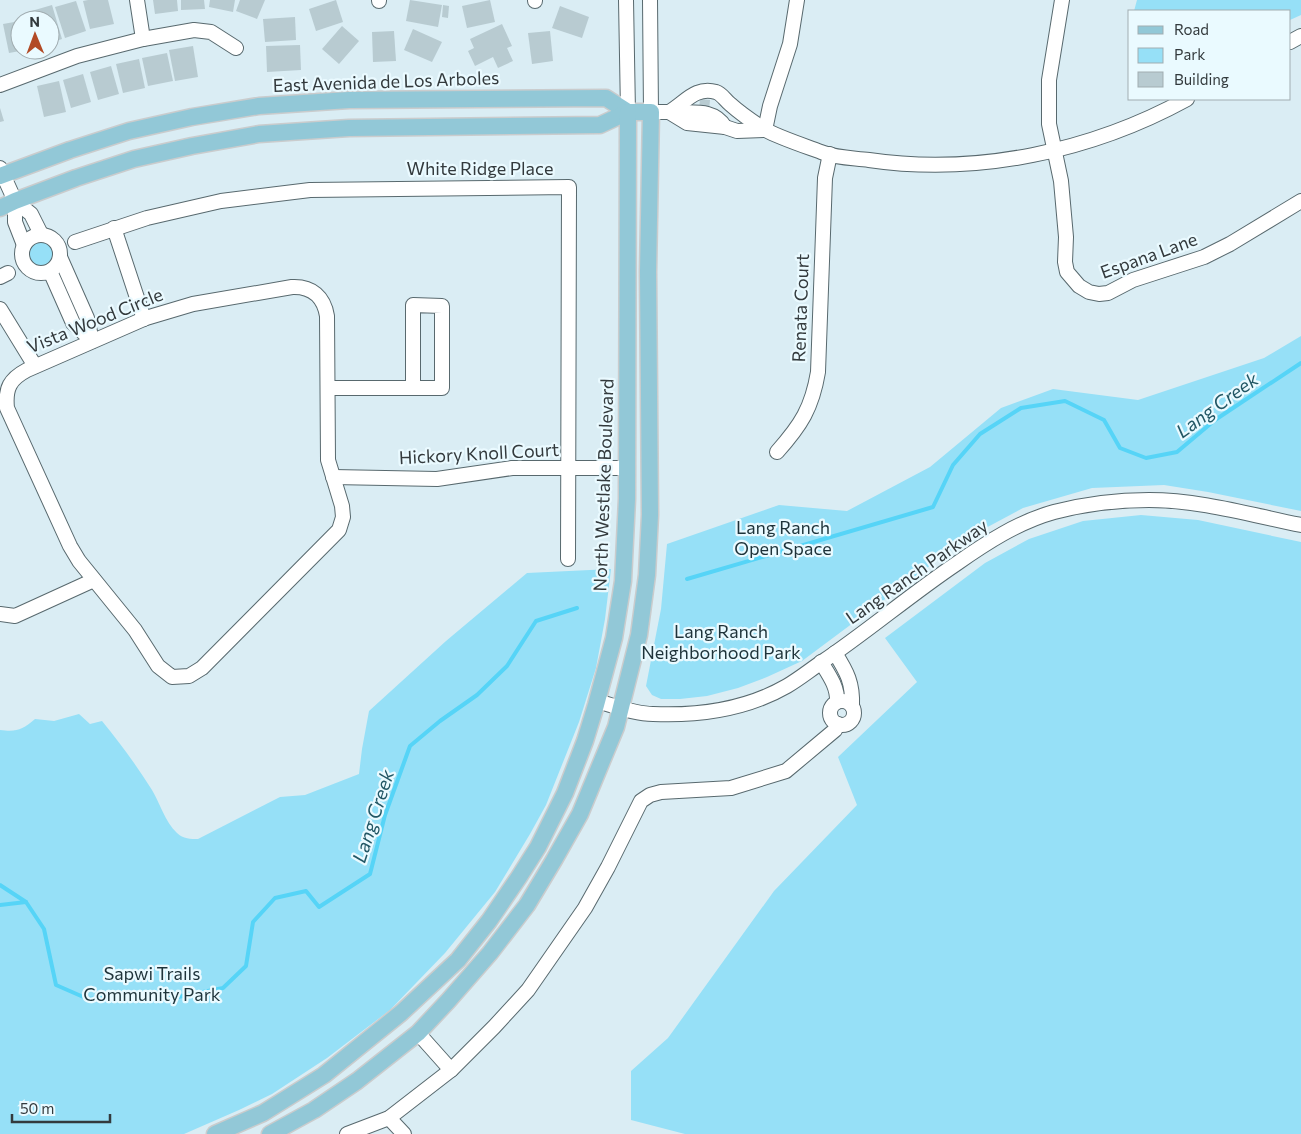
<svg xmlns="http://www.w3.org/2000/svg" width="1301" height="1134" viewBox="0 0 1301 1134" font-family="Commissioner,sans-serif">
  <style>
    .green { fill: #96e0f7 }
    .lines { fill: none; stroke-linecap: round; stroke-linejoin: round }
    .stream { stroke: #56d4f7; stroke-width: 4 }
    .building { fill: #b8cbd1 }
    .minor-casing { stroke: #58696e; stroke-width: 16 }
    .major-casing { stroke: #cacccd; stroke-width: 19 }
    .minor { stroke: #fff; stroke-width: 14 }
    .major { stroke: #92c8d7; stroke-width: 16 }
    .labels { text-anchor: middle; stroke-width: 4.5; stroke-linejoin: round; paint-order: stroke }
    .street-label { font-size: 18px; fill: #333a3d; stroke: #eafaff }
    .park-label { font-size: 18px; fill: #1e333a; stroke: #eafaff }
    .water-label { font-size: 19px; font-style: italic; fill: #225765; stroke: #eafaff }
  </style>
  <rect width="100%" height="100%" fill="#daedf4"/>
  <!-- green -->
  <g class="green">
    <path d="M1137 0H1301V15L1290 20V11H1134Z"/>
    <circle cx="41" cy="254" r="12"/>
    <path d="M1301 336V511L1208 492 1164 485 1092 488 1023 508 967 538 802 661 767 677 738 688 707 696 680 699H661L652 695 646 686 661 609 667 544 779 505 847 511 930 467 1001 408 1053 389 1138 400 1264 358Z"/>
    <path d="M1141 515 1198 520 1301 542V1134H685L631 1120V1071L668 1038 774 891 857 805 838 757 917 682 885 638 985 563 1029 539 1083 521Z"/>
    <path d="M611 569 605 619 596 668 579 722 546 805 530 834 495 892 445 953 390 1010 327 1058 272 1094 239 1110 184 1134H0V730C17 732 22 730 35 719L54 721 79 714 90 724 102 721C120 743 137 766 152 790 160 803 165 822 177 833 183 839 191 839 198 839L280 797 305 795 359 774 362 749 369 711 446 641 527 573Z"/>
  </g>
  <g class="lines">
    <!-- stream -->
    <g class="stream">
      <path d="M687 579 933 507 953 465 980 434 1021 408 1065 401 1104 420 1120 448 1146 458 1177 452 1215 420 1301 363"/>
      <path d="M0 885 26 902 44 929 56 985 88 999 132 996 168 999 223 988 246 966 253 922 275 898 306 891 319 907 370 874 385 815 410 746 440 721 477 695 507 666 536 621 577 608"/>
      <path d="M0 905 26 902"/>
    </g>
  </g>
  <!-- building -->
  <g class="building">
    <path d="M88 0H108L114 24 90 29 83 1Z"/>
    <path d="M153 0H177L178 11 155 14Z"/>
    <path d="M181 0H204L205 9 181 10Z"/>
    <path d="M210 0H235L233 12 209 7Z"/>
    <path d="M240 0H265L257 19 236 11Z"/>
    <path d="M336 0 343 22 316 31 309 9Z"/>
    <path d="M410 0 442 5 438 27 406 21Z"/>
    <path d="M490 0 495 22 467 28 462 6Z"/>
    <path d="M76 1 86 31 65 38 55 7Z"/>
    <path d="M52 5 62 39 50 43V20H30L28 12Z"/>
    <path d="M443 5 449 6 448 18 442 17Z"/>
    <path d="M560 6 589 17 582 38 552 28Z"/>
    <path d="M295 17 296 40 265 42 263 19Z"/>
    <path d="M20 21V51L9 53 3 24Z"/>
    <path d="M502 24 512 46 507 48 513 61 498 68 493 57 475 66 468 51 474 48 470 39Z"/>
    <path d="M342 26 359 41 339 64 322 49Z"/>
    <path d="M413 29 442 42 432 62 404 50Z"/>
    <path d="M394 31 396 61 373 62 372 32Z"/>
    <path d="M550 31 553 61 532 64 528 33Z"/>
    <path d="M300 45 301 70 267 72 266 46Z"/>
    <path d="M193 46 198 77 175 81 169 50Z"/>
    <path d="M167 53 173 81 148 86 142 58Z"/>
    <path d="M139 59 145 88 123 93 116 64Z"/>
    <path d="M111 66 119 94 98 100 90 72Z"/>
    <path d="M83 74 91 102 71 108 63 80Z"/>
    <path d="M59 81 66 112 44 117 37 86Z"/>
    <path d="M700 99 710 100 709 111 699 110Z"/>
    <path d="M0 108 4 121 0 122Z"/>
  </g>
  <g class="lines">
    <defs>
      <g id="minor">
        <path d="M137 0 143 39"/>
        <path d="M379 0V1"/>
        <path d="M626 0 628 112"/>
        <path d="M650 0 651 112H669L687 123 725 127 737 131 765 130"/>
        <path d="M1062 0 1049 80V124L1061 181 1066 237 1065 262 1067 272 1079 286 1089 292 1099 294 1108 293 1133 280 1204 257 1230 244 1301 201"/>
        <path d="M535 1V0"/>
        <path d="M1290 42 1301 36"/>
        <path d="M0 85 77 56 143 39 194 30 211 32 236 48"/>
        <path d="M669 112C685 103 695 86 716 92 722 94 725 100 730 104 740 113 753 122 764 129 777 137 808 147 824 153 837 158 854 158 869 160 977 176 1092 151 1187 99"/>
        <path d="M670 112C690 114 713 107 725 127"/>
        <path d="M765 130 770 106 790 44 797 0"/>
        <path d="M0 168 15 201V222L24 245"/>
        <path d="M15 201 31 214 41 234"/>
        <path d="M114 228 144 319"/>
        <circle cx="41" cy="254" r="19"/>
        <path d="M75 242 147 218 221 201 310 190 569 187 568 559"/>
        <path d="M60 257 87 318 92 341"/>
        <path d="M50 271 73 323 92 341"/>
        <path d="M0 277 8 273"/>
        <path d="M292 287C312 286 324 297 327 316L328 460 342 506 343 517 339 530 202 668 189 676 172 677 158 666 135 630 79 561 70 546 7 408C5 388 10 379 27 370L146 318 193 304Z"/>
        <path d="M0 309 35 366"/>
        <path d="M328 388H442V306L413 305V388"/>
        <path d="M777 452C801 425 812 408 818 372L825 178 830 154"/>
        <path d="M333 477 437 479 512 468H627"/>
        <path d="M0 614 15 616 94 580"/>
        <path d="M835 653C847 672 853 683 852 706"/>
        <path d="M821 662C829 675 838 687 837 702"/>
        <circle cx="842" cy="713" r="12"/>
        <path d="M597 701C615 706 635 714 653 714 699 716 747 709 787 686 799 679 810 670 822 662 868 631 910 595 956 564 986 543 1018 522 1054 512 1085 504 1117 500 1149 500 1200 500 1251 515 1301 525"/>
        <path d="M418 1033 451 1070"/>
        <path d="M389 1118 404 1134"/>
        <path d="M347 1134 389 1118 451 1070 494 1027 528 990 585 908 608 867 641 801 650 795 661 792 731 788 786 771 835 730 838 724"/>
      </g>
      <g id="major">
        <path d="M0 176 70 150 129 131 192 117 259 106 349 100 606 98 628 112"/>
        <path d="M0 208 15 201 76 178 134 159 192 146 259 134 349 128 600 125 628 112H651L648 272 650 515 647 575 639 635 616 727 580 814 554 860 527 905 490 953 448 1001 418 1033 357 1081 314 1110 270 1134"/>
        <path d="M215 1134 263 1113 324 1075 401 1013 458 960 489 921 519 877 538 847 565 793 585 741 596 705 614 638 623 581 627 499 628 112"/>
      </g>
    </defs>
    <!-- minor casing -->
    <use href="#minor" class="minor-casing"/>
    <!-- major casing -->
    <use href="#major" class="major-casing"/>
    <!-- minor -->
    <use href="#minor" class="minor"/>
    <!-- major -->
    <use href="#major" class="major"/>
  </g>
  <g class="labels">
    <!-- street labels -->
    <g class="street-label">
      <text transform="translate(386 82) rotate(-2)" y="6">East Avenida de Los Arboles</text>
      <text x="480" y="175">White Ridge Place</text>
      <text transform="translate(1149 256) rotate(-20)" y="6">Espana Lane</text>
      <text transform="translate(801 308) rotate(-88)" y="6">Renata Court</text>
      <text transform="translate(95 321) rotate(-22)" y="6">Vista Wood Circle</text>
      <text transform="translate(479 454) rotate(-3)" y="6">Hickory Knoll Court</text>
      <text transform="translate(604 485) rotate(-88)" y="6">North Westlake Boulevard</text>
      <text transform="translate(917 572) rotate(-35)" y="6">Lang Ranch Parkway</text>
    </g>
    <!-- park labels -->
    <g class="park-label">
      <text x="783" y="534">Lang Ranch<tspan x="783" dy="21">Open Space</tspan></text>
      <text x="721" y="638">Lang Ranch<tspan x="721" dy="21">Neighborhood Park</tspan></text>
      <text x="152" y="980">Sapwi Trails<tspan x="152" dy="21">Community Park</tspan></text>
    </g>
    <!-- water labels -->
    <g class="water-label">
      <text transform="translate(1217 405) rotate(-36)" y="7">Lang Creek</text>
      <text transform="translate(373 816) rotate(-72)" y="7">Lang Creek</text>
    </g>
  </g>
  <!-- legend -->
  <rect x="1128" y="10" width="162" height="90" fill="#eafaff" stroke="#a1adb1"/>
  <rect x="1138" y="26" width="25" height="8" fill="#92c8d7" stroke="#a1adb1"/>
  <text x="1174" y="35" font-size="15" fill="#333a3d">Road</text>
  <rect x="1138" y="48" width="25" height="15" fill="#96e0f7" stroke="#a1adb1"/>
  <text x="1174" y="60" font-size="15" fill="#333a3d">Park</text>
  <rect x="1138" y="72" width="25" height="15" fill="#b8cbd1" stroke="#a1adb1"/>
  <text x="1174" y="85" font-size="15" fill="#333a3d">Building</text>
  <!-- north arrow -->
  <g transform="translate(35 35) rotate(359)"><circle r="24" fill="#eafaff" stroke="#a1adb1"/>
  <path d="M0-4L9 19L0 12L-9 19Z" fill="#b24a25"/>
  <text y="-8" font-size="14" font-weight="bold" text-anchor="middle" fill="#333a3d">N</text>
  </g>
  <!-- scale -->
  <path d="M12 1114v8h98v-8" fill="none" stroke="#333a3d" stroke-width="2.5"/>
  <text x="20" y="1114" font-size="15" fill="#333a3d" stroke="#eafaff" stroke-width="4" paint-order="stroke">50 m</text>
</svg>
